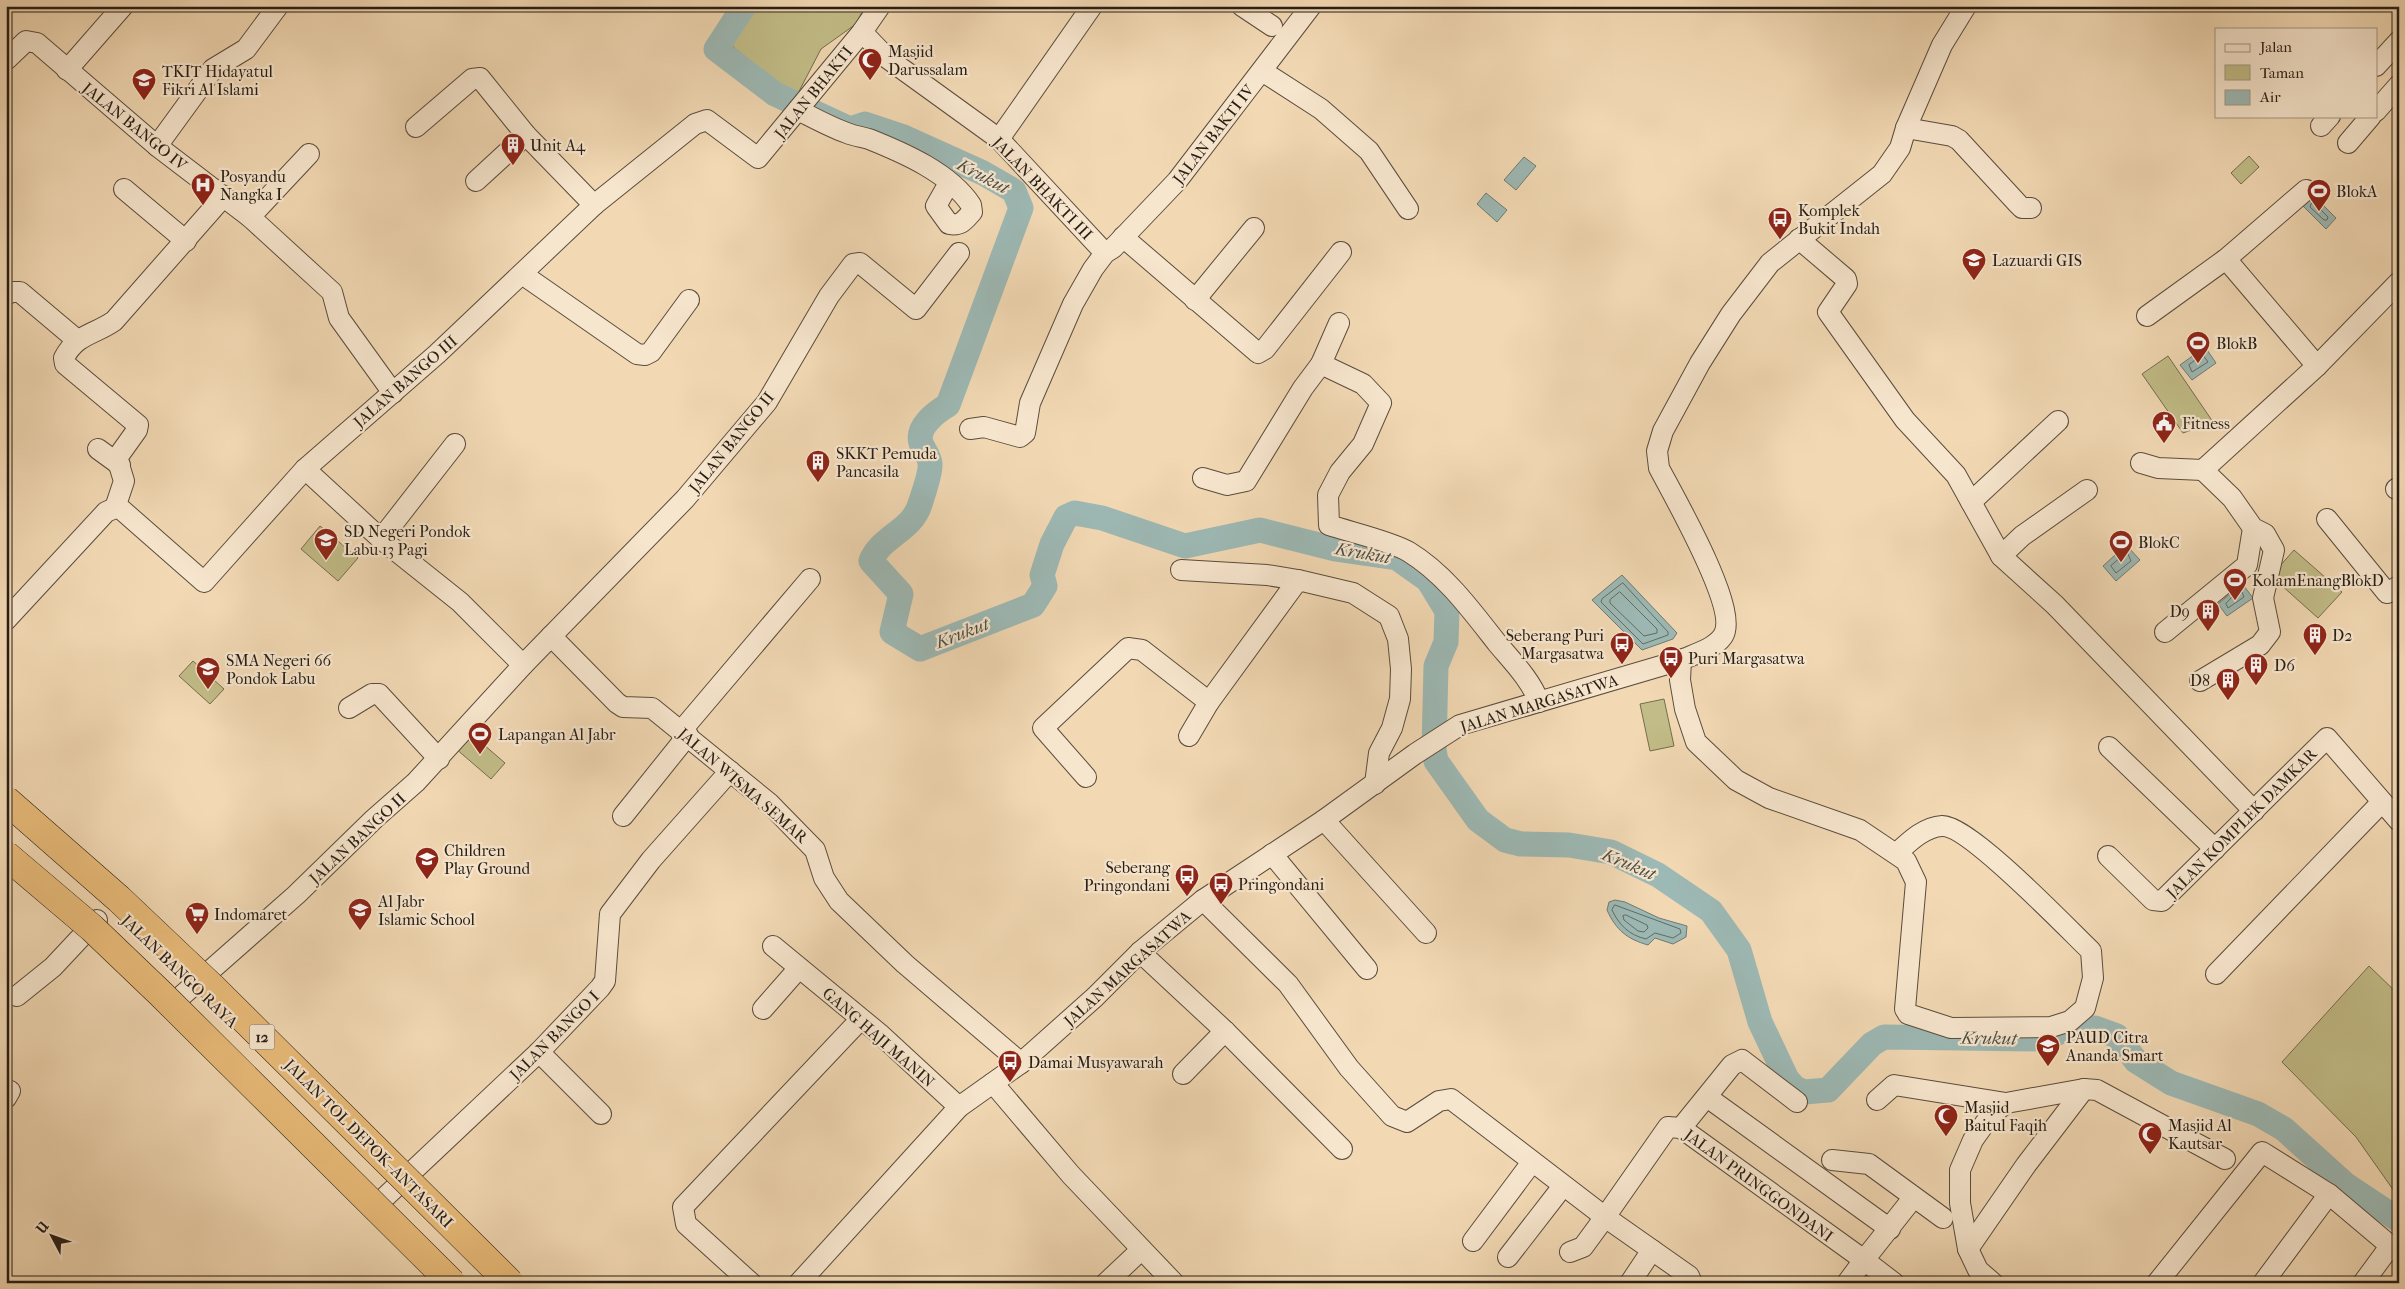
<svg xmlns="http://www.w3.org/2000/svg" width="2405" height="1289" viewBox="0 0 2405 1289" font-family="'IM FELL French Canon',serif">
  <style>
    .green { fill: #c2bd88; stroke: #746d4e }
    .water { fill: #9db9b5; stroke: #6e7b75 }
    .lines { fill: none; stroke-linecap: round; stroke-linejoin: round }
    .shore { stroke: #626b64; stroke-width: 1 }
    .river { stroke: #9db9b5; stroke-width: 25 }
    .minor-casing { stroke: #5a4c3c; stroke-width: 22 }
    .minor { stroke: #f7e6ce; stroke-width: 20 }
    .highway-bridge-casing { stroke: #271d14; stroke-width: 29; stroke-linecap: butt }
    .highway-bridge { stroke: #e9bc7a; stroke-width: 28 }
    .labels { text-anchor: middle; stroke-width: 4.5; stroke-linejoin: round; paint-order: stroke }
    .shield { fill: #f7e6ce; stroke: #65594c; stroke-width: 1 }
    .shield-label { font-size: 15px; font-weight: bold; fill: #271d14 }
    .poi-label { font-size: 16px; fill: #271d14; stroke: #f7e6ce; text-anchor: start }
    .street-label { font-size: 16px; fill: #271d14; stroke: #f7e6ce }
    .water-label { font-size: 18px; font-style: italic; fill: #4a4c44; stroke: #f7e6ce }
  </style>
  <rect width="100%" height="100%" fill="#f2d9b4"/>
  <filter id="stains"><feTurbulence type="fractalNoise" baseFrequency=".004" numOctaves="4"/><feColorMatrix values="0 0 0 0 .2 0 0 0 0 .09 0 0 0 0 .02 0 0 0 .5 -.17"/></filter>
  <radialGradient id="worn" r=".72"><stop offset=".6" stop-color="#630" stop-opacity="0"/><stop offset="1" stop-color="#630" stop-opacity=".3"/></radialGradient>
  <!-- green -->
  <g class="green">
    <path d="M749 6H865L856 24 821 49 795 99 730 44Z"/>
    <path d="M2249 156 2259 167 2241 184 2231 173Z"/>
    <path d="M2168 356 2213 422 2183 433 2142 374Z"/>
    <path d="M320 526 358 558 338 581 301 549Z"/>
    <path d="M2294 550 2342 592 2318 618 2271 576Z"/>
    <path d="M193 661 224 689 210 704 179 676Z"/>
    <path d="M1664 699 1674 746 1650 751 1640 704Z"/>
    <path d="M469 732 505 763 491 779 455 748Z"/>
    <path d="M2369 966 2399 995V1198L2356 1137 2282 1062Z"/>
  </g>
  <!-- water -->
  <g class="water">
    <path d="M1524 157 1536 166 1516 190 1504 180Z"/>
    <path d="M1486 193 1507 210 1497 222 1477 204Z"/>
    <path d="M2313 195 2336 218 2326 229 2302 205Z"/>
    <path d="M2205 347 2216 363 2192 380 2180 365Z"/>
    <path d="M2126 545 2140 560 2116 581 2103 566Z"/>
    <path d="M1622 575 1677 633 1673 639 1642 650 1592 600Z"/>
    <path d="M2235 586H2244L2253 598 2227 616 2218 604 2231 593Z"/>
    <path d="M1615 900 1625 902 1659 918 1687 926 1686 937 1673 944 1655 938 1648 945C1627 939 1616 930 1607 910L1609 902Z"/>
  </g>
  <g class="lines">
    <!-- shore -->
    <g class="shore">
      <path d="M2314 203 2328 217 2327 220H2324L2310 207 2311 204Z"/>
      <path d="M2203 355 2208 362 2192 372 2189 365Z"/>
      <path d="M2125 554H2128L2131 561 2116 573 2111 566Z"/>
      <path d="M1623 583 1668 632V635L1643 644 1601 602 1602 599Z"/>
      <path d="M2238 591 2242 592 2244 597 2228 608 2226 604Z"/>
      <path d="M1620 592 1657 629V633L1644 636 1610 603V600Z"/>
      <path d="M1615 905 1680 929 1681 933 1673 938 1655 933 1646 939C1629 935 1619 925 1612 910Z"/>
      <path d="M1626 915 1647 925 1648 928 1644 932 1638 931 1624 920 1623 916Z"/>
    </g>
    <!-- river -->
    <path class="river" d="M744 6 716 49 775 94 850 129 865 124 901 136 983 173 1014 191 1021 208 948 405C936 412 916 427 921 443 923 449 930 457 930 464 931 472 923 495 920 504 913 530 880 537 871 561L901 594 892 632 920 649 1033 605 1045 586 1042 575 1052 544 1066 517 1075 513 1102 518 1185 546 1260 530 1335 549 1397 558 1428 580 1447 611 1446 642 1436 666 1434 750 1436 761 1478 820 1505 840 1521 844 1569 845 1611 852 1658 875 1711 911 1739 950 1760 1022 1787 1079 1795 1088 1804 1092 1828 1090 1872 1044 1884 1037 2042 1039 2070 1028H2095L2117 1036 2136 1061 2171 1083 2258 1114 2284 1129 2346 1185 2399 1220"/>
    <defs>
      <g id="minor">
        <path d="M1242 6 1272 26"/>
        <path d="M862 32 887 58 999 139 1105 253"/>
        <path d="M6 60 26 41 37 43 157 146 250 217 332 292 339 318 393 393"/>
        <path d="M2376 66 2399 41"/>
        <path d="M67 70 123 6"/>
        <path d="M1262 71 1321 109 1369 151 1408 209"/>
        <path d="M798 110C814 118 830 127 847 133 854 136 862 137 869 139 904 153 950 173 971 205L972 212C964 221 961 226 949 224L936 206 949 183"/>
        <path d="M2376 111 2399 85"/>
        <path d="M2321 126 2330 116"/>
        <path d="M416 127 472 79 480 78 526 135 594 205"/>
        <path d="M1906 128 1952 136 1959 140 2018 204 2022 208H2031"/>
        <path d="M999 139 1092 6"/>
        <path d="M2348 143 2371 116"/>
        <path d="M157 146 213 69 246 49 278 6"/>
        <path d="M476 181 526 135"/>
        <path d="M124 189 186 241"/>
        <path d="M250 217 309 154"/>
        <path d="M1123 237 1258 353 1265 349 1341 252"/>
        <path d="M1799 239 1846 279 1847 284 1828 312 1905 420 1956 475 2001 556 2055 605 2254 811"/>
        <path d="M2226 259 2317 366"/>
        <path d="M522 274 637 354 645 355 651 352 689 300"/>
        <path d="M6 295 11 292H20L77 340"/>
        <path d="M1195 300 1254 228"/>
        <path d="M2147 316 2226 259 2306 190"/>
        <path d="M1339 323 1321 364 1363 384 1381 403 1363 444 1340 472 1328 495 1329 525C1350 532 1393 542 1409 552 1445 574 1471 610 1497 643 1512 661 1531 680 1539 702"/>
        <path d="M970 429 984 427 1020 437 1025 433 1030 403 1073 304 1093 269 1105 253 1113 248 1177 181 1311 6"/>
        <path d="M98 449 120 465"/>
        <path d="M2141 463 2158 468 2203 470 2317 366 2399 282"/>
        <path d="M305 469 381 539 460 602 523 665"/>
        <path d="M1203 478 1227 485 1246 481 1303 388 1321 364"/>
        <path d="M2396 489 2399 487"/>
        <path d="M1971 502 2058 421"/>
        <path d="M115 508 124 481 117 458 137 430 138 425 65 364 64 358C76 334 94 335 114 321L224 196"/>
        <path d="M2327 519 2387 593 2399 586"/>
        <path d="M381 539 455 444"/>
        <path d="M2001 556 2022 536 2087 490"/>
        <path d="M1181 570 1267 575 1298 580"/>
        <path d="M6 620 106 512 115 508 122 510 204 582 305 469 437 354 594 205 695 124 707 120 758 158 862 32 880 6"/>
        <path d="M2165 632 2247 565 2253 528"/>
        <path d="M551 636 617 703 623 707 652 708 769 803 815 850 824 878 839 901 905 964 1021 1063"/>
        <path d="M1681 660 1680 680 1685 709 1696 742 1736 780 1769 798 1860 830 1906 861 1916 882 1905 1009 1908 1014 1951 1028 2051 1027 2070 1021 2085 1008 2093 978 2091 951C2067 928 1969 825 1942 826 1924 827 1909 842 1897 853"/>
        <path d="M2200 681 2260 645 2270 632 2263 598 2274 550 2265 534 2253 528 2232 498 2203 470"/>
        <path d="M349 708 372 694H379L439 759"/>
        <path d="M682 730 810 579"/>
        <path d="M1189 736 1209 702"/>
        <path d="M2109 747 2215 849"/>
        <path d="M1086 777 1043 728 1128 648 1142 650 1209 702 1298 580 1353 593 1389 616 1398 639 1401 669 1400 699 1392 728 1379 753 1375 784"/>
        <path d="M623 816 688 735"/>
        <path d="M1324 820 1426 933"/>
        <path d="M1272 854 1367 969"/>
        <path d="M2108 856 2153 900 2162 901 2327 738 2399 821"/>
        <path d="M1203 900 1288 984 1349 1068 1392 1116 1407 1122 1439 1101 1451 1099 1605 1217 1668 1127 1681 1128 1864 1260 1913 1198"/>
        <path d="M773 946 881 1035 959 1107"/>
        <path d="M1140 952 1225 1031 1342 1149"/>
        <path d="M2216 974 2382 802"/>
        <path d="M17 996 53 967 97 920"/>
        <path d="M178 999 296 895 374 819 416 782 523 665 685 499 767 402 829 296 853 264 860 263 916 309 959 253"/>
        <path d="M763 1009 799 968"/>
        <path d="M539 1052 601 1114"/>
        <path d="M1183 1074 1225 1031"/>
        <path d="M993 1083 1071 1175 1174 1283"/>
        <path d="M1707 1097 1890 1229"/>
        <path d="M6 1098 10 1091"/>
        <path d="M1877 1100 1894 1085 2006 1103"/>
        <path d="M1681 1128 1732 1065 1742 1060 1797 1102"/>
        <path d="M1832 1160 1869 1164 1943 1218"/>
        <path d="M382 1200 539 1052 600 988 605 981 610 914 651 860 730 771"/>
        <path d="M1473 1241 1532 1162"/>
        <path d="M1968 1249 2026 1165 2084 1089"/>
        <path d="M1570 1252 1583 1247 1605 1217 1689 1276 1692 1283"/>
        <path d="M1508 1257 1563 1186"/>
        <path d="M751 1283 686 1224 683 1207 860 1020"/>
        <path d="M799 1283 959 1107 1021 1063 1095 997 1140 952 1203 900 1324 820 1415 754 1460 725 1681 660C1695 654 1714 649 1723 636 1740 610 1674 497 1659 468L1657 451 1663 431 1700 363 1731 314 1770 263 1882 174 1900 148 1906 128 1942 45 1966 6"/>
        <path d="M1106 1283 1141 1250"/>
        <path d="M1630 1283 1652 1250"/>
        <path d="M1847 1283 1864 1260 1894 1283"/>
        <path d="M1993 1283 1978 1270 1968 1249 1960 1203V1170L1973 1140 1990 1116 2006 1103 2084 1089 2097 1090 2225 1159"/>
        <path d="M2157 1283 2262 1152 2329 1194 2399 1253"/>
        <path d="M2263 1283 2329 1194"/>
        <path d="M2363 1283 2391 1245"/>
      </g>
    </defs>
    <!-- minor casing -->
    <use href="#minor" class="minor-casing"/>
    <!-- minor -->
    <use href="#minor" class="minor"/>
    <defs>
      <g id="highway-bridge">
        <path d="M6 800 119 899 215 990 510 1283"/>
        <path d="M6 855 92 928 161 994 452 1283"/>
      </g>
    </defs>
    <!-- highway-bridge casing -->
    <use href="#highway-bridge" class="highway-bridge-casing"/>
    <!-- highway-bridge -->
    <use href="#highway-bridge" class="highway-bridge"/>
  </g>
  <!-- icons -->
  <defs>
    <symbol id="mosque-pin" viewBox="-11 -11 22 30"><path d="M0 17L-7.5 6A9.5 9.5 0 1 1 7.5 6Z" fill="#8f2418" stroke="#f7e6ce"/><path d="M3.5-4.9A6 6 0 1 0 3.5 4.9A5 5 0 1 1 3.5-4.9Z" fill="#fff"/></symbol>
    <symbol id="school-pin" viewBox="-11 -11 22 30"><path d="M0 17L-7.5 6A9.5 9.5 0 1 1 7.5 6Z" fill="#8f2418" stroke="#f7e6ce"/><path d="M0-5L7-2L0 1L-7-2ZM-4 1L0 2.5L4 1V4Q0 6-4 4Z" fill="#fff"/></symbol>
    <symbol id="building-pin" viewBox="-11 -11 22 30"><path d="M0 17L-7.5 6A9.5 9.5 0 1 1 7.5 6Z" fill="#8f2418" stroke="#f7e6ce"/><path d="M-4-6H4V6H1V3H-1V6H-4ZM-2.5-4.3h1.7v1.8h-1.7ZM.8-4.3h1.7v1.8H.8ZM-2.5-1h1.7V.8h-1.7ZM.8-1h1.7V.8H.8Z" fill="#fff"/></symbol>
    <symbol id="hospital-pin" viewBox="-11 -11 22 30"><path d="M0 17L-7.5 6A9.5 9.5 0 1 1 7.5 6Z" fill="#8f2418" stroke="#f7e6ce"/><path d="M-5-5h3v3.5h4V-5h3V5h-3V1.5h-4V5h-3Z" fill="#fff"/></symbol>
    <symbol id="stadium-pin" viewBox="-11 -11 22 30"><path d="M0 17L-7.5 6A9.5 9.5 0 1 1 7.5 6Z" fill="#8f2418" stroke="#f7e6ce"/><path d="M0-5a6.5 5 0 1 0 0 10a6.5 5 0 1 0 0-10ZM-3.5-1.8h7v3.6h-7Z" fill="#fff"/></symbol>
    <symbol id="bus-pin" viewBox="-11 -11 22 30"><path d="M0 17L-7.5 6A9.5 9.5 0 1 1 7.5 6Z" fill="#8f2418" stroke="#f7e6ce"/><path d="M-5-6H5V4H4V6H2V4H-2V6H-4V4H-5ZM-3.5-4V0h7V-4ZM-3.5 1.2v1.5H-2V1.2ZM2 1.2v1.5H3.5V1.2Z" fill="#fff"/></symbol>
    <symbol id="civic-pin" viewBox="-11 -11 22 30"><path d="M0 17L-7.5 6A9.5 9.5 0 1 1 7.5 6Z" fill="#8f2418" stroke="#f7e6ce"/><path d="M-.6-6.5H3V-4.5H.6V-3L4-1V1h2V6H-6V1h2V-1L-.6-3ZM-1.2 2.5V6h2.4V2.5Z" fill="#fff"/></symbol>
    <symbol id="supermarket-pin" viewBox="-11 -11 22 30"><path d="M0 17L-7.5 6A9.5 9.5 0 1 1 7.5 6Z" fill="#8f2418" stroke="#f7e6ce"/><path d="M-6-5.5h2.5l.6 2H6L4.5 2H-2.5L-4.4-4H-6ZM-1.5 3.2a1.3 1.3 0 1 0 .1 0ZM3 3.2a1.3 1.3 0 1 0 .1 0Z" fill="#fff"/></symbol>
  </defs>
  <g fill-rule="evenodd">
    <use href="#mosque-pin" x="856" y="46" width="28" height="38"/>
    <use href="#school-pin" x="130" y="66" width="28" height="38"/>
    <use href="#building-pin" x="499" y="131" width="28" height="38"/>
    <use href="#hospital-pin" x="189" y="171" width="28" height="38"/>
    <use href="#stadium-pin" x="2305" y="177" width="28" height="38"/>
    <use href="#bus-pin" x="1766" y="205" width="28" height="38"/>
    <use href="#school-pin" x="1960" y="246" width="28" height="38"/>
    <use href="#stadium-pin" x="2184" y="329" width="28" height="38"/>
    <use href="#civic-pin" x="2150" y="409" width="28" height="38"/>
    <use href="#building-pin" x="804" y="448" width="28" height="38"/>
    <use href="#school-pin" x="312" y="526" width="28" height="38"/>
    <use href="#stadium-pin" x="2107" y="528" width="28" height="38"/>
    <use href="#stadium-pin" x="2221" y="566" width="28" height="38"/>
    <use href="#building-pin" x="2194" y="597" width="28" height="38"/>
    <use href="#building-pin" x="2301" y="621" width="28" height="38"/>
    <use href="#bus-pin" x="1608" y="630" width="28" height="38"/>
    <use href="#bus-pin" x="1657" y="644" width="28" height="38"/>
    <use href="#building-pin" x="2242" y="651" width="28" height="38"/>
    <use href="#school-pin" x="194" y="655" width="28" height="38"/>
    <use href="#building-pin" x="2214" y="666" width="28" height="38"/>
    <use href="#stadium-pin" x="466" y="720" width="28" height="38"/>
    <use href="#school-pin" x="413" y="845" width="28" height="38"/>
    <use href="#bus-pin" x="1173" y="862" width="28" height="38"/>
    <use href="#bus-pin" x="1207" y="870" width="28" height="38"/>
    <use href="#school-pin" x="346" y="896" width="28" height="38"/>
    <use href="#supermarket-pin" x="183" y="900" width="28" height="38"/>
    <use href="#school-pin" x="2034" y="1032" width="28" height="38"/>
    <use href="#bus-pin" x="996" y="1048" width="28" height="38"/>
    <use href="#mosque-pin" x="1932" y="1102" width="28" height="38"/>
    <use href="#mosque-pin" x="2136" y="1120" width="28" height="38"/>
  </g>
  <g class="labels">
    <!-- shield labels -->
    <rect class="shield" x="249.5" y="1024.5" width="25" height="25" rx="4"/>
    <g class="shield-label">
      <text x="262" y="1042">12</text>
    </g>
    <!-- poi labels -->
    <g class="poi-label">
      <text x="888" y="57">Masjid<tspan x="888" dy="18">Darussalam</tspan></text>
      <text x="162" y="77">TKIT Hidayatul<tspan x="162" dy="18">Fikri Al Islami</tspan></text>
      <text x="530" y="151">Unit A4</text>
      <text x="220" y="182">Posyandu<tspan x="220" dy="18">Nangka I</tspan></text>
      <text x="2336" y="197">BlokA</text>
      <text x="1798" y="216">Komplek<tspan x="1798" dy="18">Bukit Indah</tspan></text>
      <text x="1992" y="266">Lazuardi GIS</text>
      <text x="2216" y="349">BlokB</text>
      <text x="2182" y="429">Fitness</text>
      <text x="836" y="459">SKKT Pemuda<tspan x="836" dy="18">Pancasila</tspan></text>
      <text x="344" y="537">SD Negeri Pondok<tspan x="344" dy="18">Labu 13 Pagi</tspan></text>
      <text x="2138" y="548">BlokC</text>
      <text x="2252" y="586">KolamEnangBlokD</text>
      <text x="2190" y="617" text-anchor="end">D9</text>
      <text x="1604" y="641" text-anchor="end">Seberang Puri<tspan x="1604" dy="18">Margasatwa</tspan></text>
      <text x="2332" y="641">D2</text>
      <text x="1688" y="664">Puri Margasatwa</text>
      <text x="226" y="666">SMA Negeri 66<tspan x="226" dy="18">Pondok Labu</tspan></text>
      <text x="2274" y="671">D6</text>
      <text x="2210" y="686" text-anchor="end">D8</text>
      <text x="498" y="740">Lapangan Al Jabr</text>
      <text x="444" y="856">Children<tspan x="444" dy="18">Play Ground</tspan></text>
      <text x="1170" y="873" text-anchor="end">Seberang<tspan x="1170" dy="18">Pringondani</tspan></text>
      <text x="1238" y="890">Pringondani</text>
      <text x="378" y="907">Al Jabr<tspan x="378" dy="18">Islamic School</tspan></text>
      <text x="214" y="920">Indomaret</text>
      <text x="2066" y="1043">PAUD Citra<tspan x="2066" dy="18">Ananda Smart</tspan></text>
      <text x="1028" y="1068">Damai Musyawarah</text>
      <text x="1964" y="1113">Masjid<tspan x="1964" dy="18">Baitul Faqih</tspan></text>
      <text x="2168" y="1131">Masjid Al<tspan x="2168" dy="18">Kautsar</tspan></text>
    </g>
    <!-- street labels -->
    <g class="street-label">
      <text transform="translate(813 92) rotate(-51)" y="6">JALAN BHAKTI</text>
      <text transform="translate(135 126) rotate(39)" y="6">JALAN BANGO IV</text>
      <text transform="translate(1213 134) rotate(-52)" y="6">JALAN BAKTI IV</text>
      <text transform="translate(1043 188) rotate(46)" y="6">JALAN BHAKTI III</text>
      <text transform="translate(405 381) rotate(-41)" y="6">JALAN BANGO III</text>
      <text transform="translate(731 442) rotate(-51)" y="6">JALAN BANGO II</text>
      <text transform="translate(1539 703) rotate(-17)" y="6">JALAN MARGASATWA</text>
      <text transform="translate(743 785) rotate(41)" y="6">JALAN WISMA SEMAR</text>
      <text transform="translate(2241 823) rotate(-45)" y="6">JALAN KOMPLEK DAMKAR</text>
      <text transform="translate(357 838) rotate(-43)" y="6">JALAN BANGO II</text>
      <text transform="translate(1127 968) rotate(-42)" y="6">JALAN MARGASATWA</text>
      <text transform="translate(180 971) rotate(44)" y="6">JALAN BANGO RAYA</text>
      <text transform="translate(554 1035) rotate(-45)" y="6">JALAN BANGO I</text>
      <text transform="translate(879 1037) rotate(41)" y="6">GANG HAJI MANIN</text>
      <text transform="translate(369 1143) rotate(45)" y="6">JALAN TOL DEPOK–ANTASARI</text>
      <text transform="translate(1759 1185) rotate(36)" y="6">JALAN PRINGGONDANI</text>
    </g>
    <!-- water labels -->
    <g class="water-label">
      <text transform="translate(983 176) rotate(28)" y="6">Krukut</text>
      <text transform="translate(1363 553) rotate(10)" y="6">Krukut</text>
      <text transform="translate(962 633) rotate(-21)" y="6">Krukut</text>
      <text transform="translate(1629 864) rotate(23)" y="6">Krukut</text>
      <text transform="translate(1989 1038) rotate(1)" y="6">Krukut</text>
    </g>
  </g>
  <!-- margin -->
  <rect width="2405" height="1289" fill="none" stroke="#f2d9b4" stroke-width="25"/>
  <rect x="8" y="8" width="2390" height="1274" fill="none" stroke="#271d14" stroke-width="2.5"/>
  <rect x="12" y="12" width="2380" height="1264" fill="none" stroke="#271d14"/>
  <!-- legend -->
  <rect x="2215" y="28" width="162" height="90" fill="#f7e6ce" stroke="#a49684"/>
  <rect x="2225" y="44" width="25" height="8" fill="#f7e6ce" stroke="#a49684"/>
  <text x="2260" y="52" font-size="15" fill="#271d14">Jalan</text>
  <rect x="2225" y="65" width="25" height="15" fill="#c2bd88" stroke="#a49684"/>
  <text x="2260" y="78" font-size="15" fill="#271d14">Taman</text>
  <rect x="2225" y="90" width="25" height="15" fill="#9db9b5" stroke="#a49684"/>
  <text x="2260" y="102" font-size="15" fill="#271d14">Air</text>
  <!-- north arrow -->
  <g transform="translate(52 1236) rotate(311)" stroke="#f7e6ce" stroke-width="4" paint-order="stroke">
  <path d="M0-4L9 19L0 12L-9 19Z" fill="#271d14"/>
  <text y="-8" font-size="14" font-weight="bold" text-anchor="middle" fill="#271d14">U</text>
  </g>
  <rect width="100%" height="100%" filter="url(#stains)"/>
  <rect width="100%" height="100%" fill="url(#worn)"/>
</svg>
